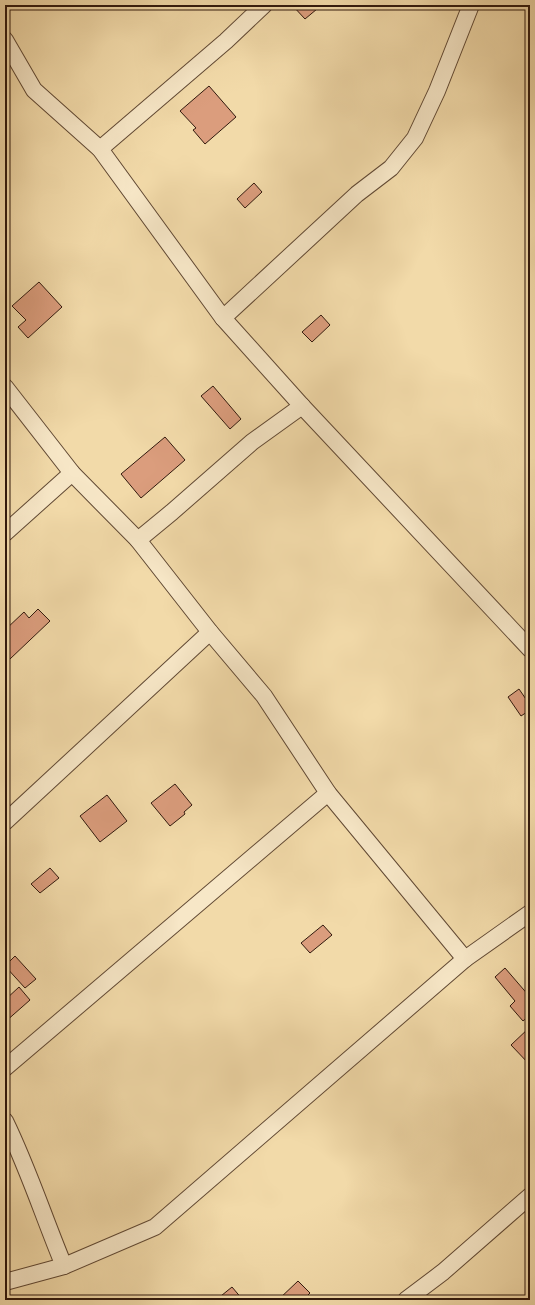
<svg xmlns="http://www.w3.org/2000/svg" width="535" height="1305" viewBox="0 0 535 1305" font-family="'IM FELL DW Pica',serif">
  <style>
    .building { fill: #db9d7d; stroke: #31190d }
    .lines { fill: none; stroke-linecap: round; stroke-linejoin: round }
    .minor-casing { stroke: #614934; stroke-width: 18 }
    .minor { stroke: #f7e7c7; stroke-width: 16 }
  </style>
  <rect width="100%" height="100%" fill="#f2daa9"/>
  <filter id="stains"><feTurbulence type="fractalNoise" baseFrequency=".005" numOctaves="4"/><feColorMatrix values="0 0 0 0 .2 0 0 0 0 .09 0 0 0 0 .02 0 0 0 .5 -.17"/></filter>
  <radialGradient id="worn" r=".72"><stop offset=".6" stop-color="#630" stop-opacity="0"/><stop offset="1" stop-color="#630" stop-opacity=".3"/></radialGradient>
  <!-- building -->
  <g class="building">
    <path d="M292 5H313L317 9 305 19Z"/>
    <path d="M209 86 236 117 205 144 193 130 196 128 180 111Z"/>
    <path d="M254 183 262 192 245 208 237 199Z"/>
    <path d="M39 282 62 307 28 338 18 327 26 320 12 306Z"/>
    <path d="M321 315 330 325 312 342 302 332Z"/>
    <path d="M213 386 241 419 230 429 201 396Z"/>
    <path d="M165 437 185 460 141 498 121 474Z"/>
    <path d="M38 609 50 621 10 659 5 654V630L24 612 29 618Z"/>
    <path d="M519 689 530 705V710L521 716 508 697Z"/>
    <path d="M175 784 192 805 184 812 185 814 170 826 151 803Z"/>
    <path d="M107 795 127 821 100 842 80 816Z"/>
    <path d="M50 868 59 878 40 893 31 884Z"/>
    <path d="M323 925 332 935 310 953 301 943Z"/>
    <path d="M15 956 36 979 25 988 5 966Z"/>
    <path d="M505 968 530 997V1015L523 1021 510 1006 515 1001 495 977Z"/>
    <path d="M19 987 30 1000 5 1022V1000Z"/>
    <path d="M530 1027V1065L511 1045Z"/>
    <path d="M298 1281 310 1293 303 1300H278Z"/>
    <path d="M232 1287 243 1300H216Z"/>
  </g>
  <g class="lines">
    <defs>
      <g id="minor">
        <path d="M5 40 34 90 100 149 223 318 302 406 530 649"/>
        <path d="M100 149 226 41 264 5"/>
        <path d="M223 318 357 194 391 168 415 138 437 91 471 5"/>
        <path d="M5 387 72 473 138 540 210 632 264 696 328 793 465 959"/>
        <path d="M5 533 72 473"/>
        <path d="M138 540 172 512 252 442 302 406"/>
        <path d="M5 822 210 632"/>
        <path d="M5 1068 328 793"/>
        <path d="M5 1121C28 1168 44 1218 64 1266"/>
        <path d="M5 1282 64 1266 155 1227 465 959 530 913"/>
        <path d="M406 1300 443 1272 530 1196"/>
      </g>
    </defs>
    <!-- minor casing -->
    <use href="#minor" class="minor-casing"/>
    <!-- minor -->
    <use href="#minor" class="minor"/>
  </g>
  <!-- margin -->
  <rect width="535" height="1305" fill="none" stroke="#f2daa9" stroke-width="20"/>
  <rect x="6" y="6" width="523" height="1293" fill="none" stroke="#31190d" stroke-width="2"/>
  <rect x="10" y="10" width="515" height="1285" fill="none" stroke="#31190d"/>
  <rect width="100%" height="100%" filter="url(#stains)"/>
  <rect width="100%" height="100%" fill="url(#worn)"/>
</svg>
